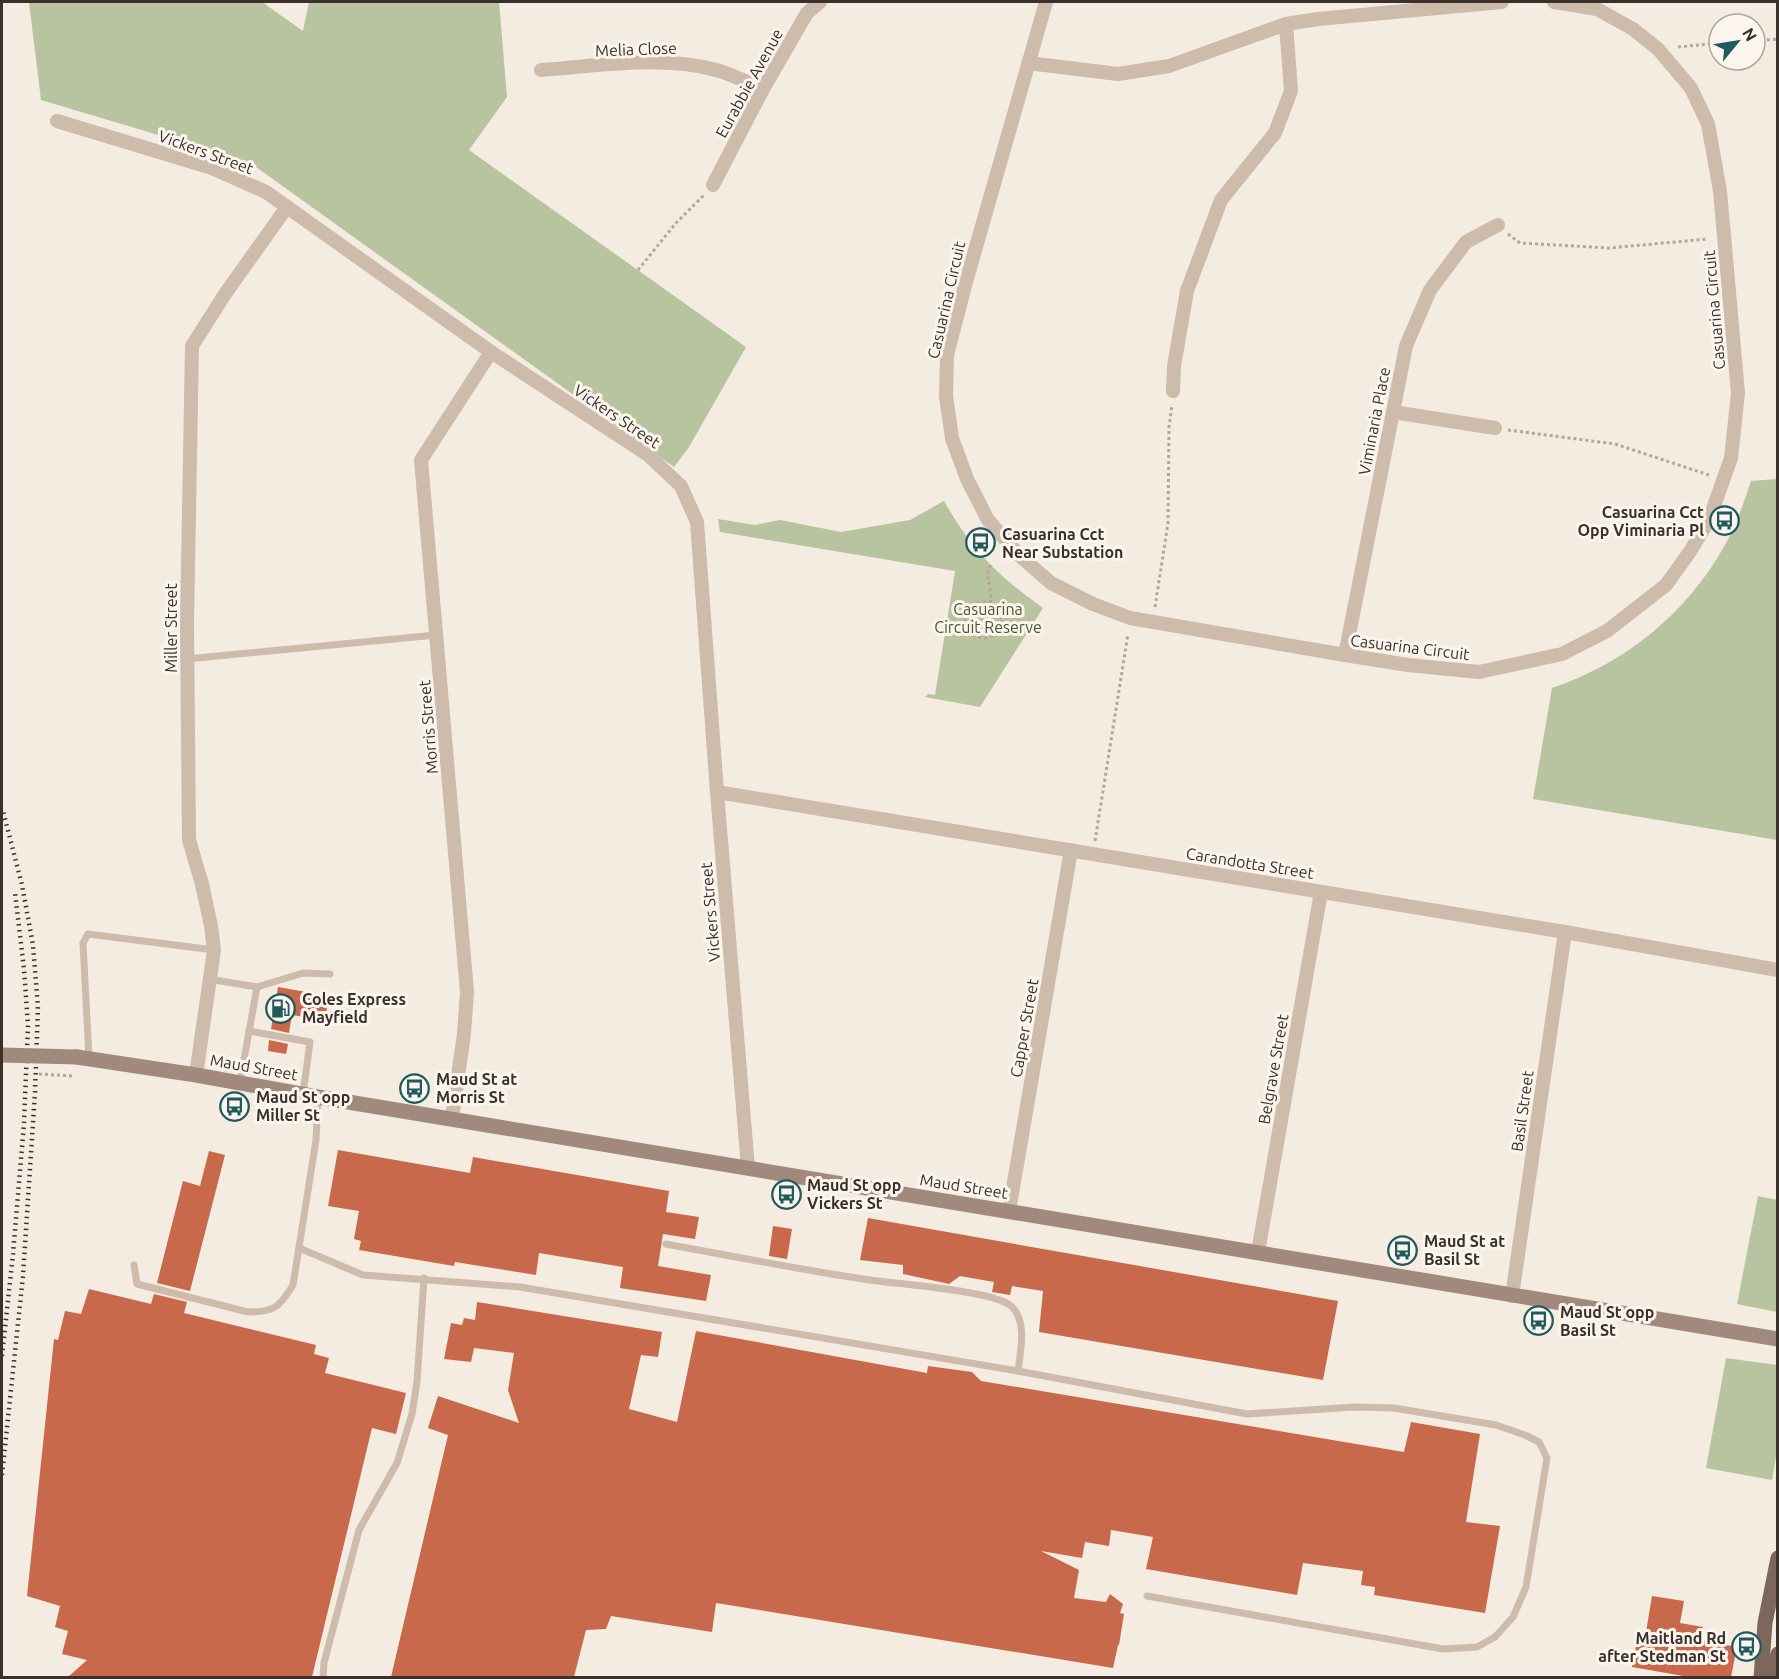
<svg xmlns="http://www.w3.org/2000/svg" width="1779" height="1679" viewBox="0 0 1779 1679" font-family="Ubuntu,sans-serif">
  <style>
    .green { fill: #b8c4a0 }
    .building { fill: #c8694b }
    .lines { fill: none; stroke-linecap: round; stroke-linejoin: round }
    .path { stroke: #b9a596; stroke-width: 3; stroke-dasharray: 3 3; stroke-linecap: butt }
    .lane { stroke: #cdbbac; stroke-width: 7 }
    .street { stroke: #cdbbac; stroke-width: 14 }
    .secondary { stroke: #a18a7d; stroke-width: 15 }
    .primary { stroke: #7d675c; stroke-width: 15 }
    .rail { stroke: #3b302b; stroke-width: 4.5; stroke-dasharray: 1.5 4.5; stroke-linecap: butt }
    .path-bridge { stroke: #b9a596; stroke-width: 3; stroke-dasharray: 3 3; stroke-linecap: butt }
    .secondary-bridge { stroke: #a18a7d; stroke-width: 15 }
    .labels { text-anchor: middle; stroke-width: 6; stroke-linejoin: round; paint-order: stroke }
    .street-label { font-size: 16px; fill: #3b302b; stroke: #fbf5ee }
    .poi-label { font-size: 16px; font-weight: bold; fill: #3b302b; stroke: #fbf5ee; text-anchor: start }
    .park-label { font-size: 16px; fill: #4a5a2e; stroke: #fbf5ee }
  </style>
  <rect width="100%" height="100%" fill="#f4ebe1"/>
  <!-- green -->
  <g class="green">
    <path d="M29 2H262L303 31 309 2H499L507 97 469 150 746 347 689 447 674 467 249 162 41 100Z"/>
    <path d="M1777 479V840L1533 799 1552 688C1626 663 1687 613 1725 545 1736 525 1744 503 1751 481Z"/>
    <path d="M944 501C972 550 998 576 1043 608L980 707 925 697 928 694 935 695 955 571 720 532 718 519 755 525 780 520 841 532 910 520Z"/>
    <path d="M1758 1196 1777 1200V1312L1737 1304Z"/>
    <path d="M1726 1358 1777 1365V1451L1772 1480 1706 1468Z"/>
  </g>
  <!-- building -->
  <g class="building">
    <path d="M278 987 329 996 325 1020 292 1015 289 1033 271 1029Z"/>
    <path d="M269 1040 288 1044 286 1054 268 1051Z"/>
    <path d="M338 1150 470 1173 473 1157 669 1191 666 1212 699 1217 695 1239 663 1234 658 1266 711 1275 706 1301 620 1288 623 1267 539 1253 536 1275 455 1262 454 1266 359 1250 361 1241 354 1239 359 1211 328 1206Z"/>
    <path d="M209 1151 225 1155 190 1291 157 1283 183 1181 200 1186Z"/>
    <path d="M868 1218 1338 1301 1323 1380 1039 1332 1043 1291 1012 1286 1010 1295 992 1292 994 1282 960 1276 949 1284 945 1283 903 1274V1265L860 1260Z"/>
    <path d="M773 1226 792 1229 787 1259 769 1256Z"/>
    <path d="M89 1289 151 1304 154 1294 187 1302 184 1313 316 1345 314 1354 329 1358 325 1373 406 1393 396 1434 372 1428 312 1677H68L87 1660 62 1654 68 1631 55 1627 60 1606 27 1596 54 1339 58 1340 65 1311 81 1314Z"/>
    <path d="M477 1302 662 1332 658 1357 641 1355 629 1409 677 1422 696 1331 927 1373 928 1366 972 1372 981 1381 1404 1452 1411 1422 1480 1434 1466 1522 1500 1526 1485 1613 1374 1595 1375 1587 1361 1585 1363 1571 1303 1563 1297 1595 1146 1569 1153 1537 1111 1530 1109 1546 1085 1542 1082 1558 1041 1551 1079 1570 1074 1598 1106 1602 1110 1594 1123 1604 1120 1613 1124 1614 1119 1645H1118L1113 1668 716 1603 712 1632 611 1616 606 1629 586 1630 574 1677H391L448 1435 428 1428 438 1396 519 1423 508 1390 514 1353 474 1348 471 1362 444 1359 451 1323 462 1325 464 1318 475 1320Z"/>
    <path d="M1652 1596 1684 1601 1680 1623 1703 1627 1701 1640 1737 1647 1731 1677H1689L1632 1667 1639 1630 1646 1632Z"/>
  </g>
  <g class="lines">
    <!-- path -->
    <g class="path">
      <path d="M1755 41 1778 39"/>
      <path d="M1678 47 1719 43"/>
      <path d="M1508 234 1520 243 1609 248 1708 239"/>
      <path d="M638 270 676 223 704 195"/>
      <path d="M1508 430 1615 444 1709 475"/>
      <circle cx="983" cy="620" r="18"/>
      <path d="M990 603C994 586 981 575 993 563"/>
      <path d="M1155 607 1168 523 1169 427 1172 405"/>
      <path d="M1095 841 1128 634"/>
    </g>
    <!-- lane -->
    <g class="lane">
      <path d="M187 659 436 635"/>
      <path d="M209 979 257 987 240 1082"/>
      <path d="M257 987 303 973 330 974"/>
      <path d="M249 1031 310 1042 303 1094"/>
      <path d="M89 1058 83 943 88 934 214 950"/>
      <path d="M666 1244C731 1256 797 1269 863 1279 892 1284 993 1290 1011 1306 1028 1321 1020 1352 1018 1371"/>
      <path d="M299 1248 363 1275 520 1287 1018 1371 1247 1414 1355 1407 1394 1408 1496 1425 1525 1435 1539 1442 1547 1458 1526 1587 1513 1617 1495 1637 1477 1647 1443 1649 1147 1596"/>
      <path d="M134 1265 137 1284 248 1312C274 1312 279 1308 293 1285L316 1140 318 1097"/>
      <path d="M323 1678 324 1663 359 1530 397 1463 412 1414 417 1382 424 1278"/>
    </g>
    <!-- street -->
    <g class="street">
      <path d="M1046 2 966 282 947 355 946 396 952 438 967 479 988 520 1020 556 1051 583 1093 604 1130 618 1345 655 1408 665 1479 672 1562 654 1607 631 1666 585 1691 550 1709 520 1731 458 1738 393 1720 191 1708 124 1691 88 1658 49 1633 29 1597 9 1554 2"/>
      <path d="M1028 63 1118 74 1169 66 1286 24 1318 19 1502 2"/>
      <path d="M541 70C599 66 660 55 716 70 732 74 748 83 763 89"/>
      <path d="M57 121 212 168 266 192 491 352 648 455 681 486 697 522 717 792 748 1168"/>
      <path d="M713 185 763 89 807 13 820 2"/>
      <path d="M1173 391 1174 366 1187 291 1221 200 1275 133 1291 91 1286 24"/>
      <path d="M1393 412 1495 428"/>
      <path d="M1345 655 1406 346 1430 290 1466 242 1498 225"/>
      <path d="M717 792 1565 932 1778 970"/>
      <path d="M196 1075 214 950 211 926 202 884 189 840 187 623 192 346 225 294 287 207"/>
      <path d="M452 1118 464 1034 467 992 421 460 491 352"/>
      <path d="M1009 1211 1071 850"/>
      <path d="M1258 1252 1321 892"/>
      <path d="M1512 1296 1565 932"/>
    </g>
    <!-- secondary -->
    <path class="secondary" d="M77 1057 196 1075 318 1097 1778 1339"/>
    <!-- primary -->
    <g class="primary">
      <path d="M1761 1678 1765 1623 1778 1558"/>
      <path d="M1772 1678 1778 1654"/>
    </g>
    <!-- rail -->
    <g class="rail">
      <path d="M2 1356 13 1254 24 1123 28 1025 24 969 15 893"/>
      <path d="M2 1475 23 1276 35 1092 38 1007 33 945 22 885 3 811"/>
    </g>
    <!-- path-bridge -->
    <path class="path-bridge" d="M39 1074 73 1076"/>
    <!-- secondary-bridge -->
    <path class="secondary-bridge" d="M2 1055 77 1057"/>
  </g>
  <!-- icons -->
  <defs>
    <symbol id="bus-ring" viewBox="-11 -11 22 22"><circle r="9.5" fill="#fbf5ee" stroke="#1f5a5e" stroke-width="1.5"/><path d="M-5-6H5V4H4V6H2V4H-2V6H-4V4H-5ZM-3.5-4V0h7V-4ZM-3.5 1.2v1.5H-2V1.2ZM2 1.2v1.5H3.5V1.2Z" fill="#1f5a5e"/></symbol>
    <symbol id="fuel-ring" viewBox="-11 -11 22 22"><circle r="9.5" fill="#fbf5ee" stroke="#1f5a5e" stroke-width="1.5"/><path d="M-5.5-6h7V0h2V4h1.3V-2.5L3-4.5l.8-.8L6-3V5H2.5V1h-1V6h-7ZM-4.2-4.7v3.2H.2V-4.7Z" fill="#1f5a5e"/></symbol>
  </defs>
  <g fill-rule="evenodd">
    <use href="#bus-ring" x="1708" y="504" width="33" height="33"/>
    <use href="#bus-ring" x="964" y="526" width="33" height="33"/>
    <use href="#fuel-ring" x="264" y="992" width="33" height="33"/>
    <use href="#bus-ring" x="398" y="1072" width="33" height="33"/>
    <use href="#bus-ring" x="218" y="1090" width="33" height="33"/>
    <use href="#bus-ring" x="770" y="1178" width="33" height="33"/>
    <use href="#bus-ring" x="1386" y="1234" width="33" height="33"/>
    <use href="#bus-ring" x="1522" y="1304" width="33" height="33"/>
    <use href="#bus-ring" x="1730" y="1630" width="33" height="33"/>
  </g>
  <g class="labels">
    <!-- street labels -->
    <g class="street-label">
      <text transform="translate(636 49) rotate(-2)" y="6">Melia Close</text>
      <text transform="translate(749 83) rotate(-61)" y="6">Eurabbie Avenue</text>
      <text transform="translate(206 152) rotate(20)" y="6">Vickers Street</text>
      <text transform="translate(946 300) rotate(-77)" y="6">Casuarina Circuit</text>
      <text transform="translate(1714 310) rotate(-95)" y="6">Casuarina Circuit</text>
      <text transform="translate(617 416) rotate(34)" y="6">Vickers Street</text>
      <text transform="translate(1374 421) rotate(-79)" y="6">Viminaria Place</text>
      <text transform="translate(171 628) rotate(-90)" y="6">Miller Street</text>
      <text transform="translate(1410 647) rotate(7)" y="6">Casuarina Circuit</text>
      <text transform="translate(428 727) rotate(-95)" y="6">Morris Street</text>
      <text transform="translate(1250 863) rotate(9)" y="6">Carandotta Street</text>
      <text transform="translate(710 912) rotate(-95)" y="6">Vickers Street</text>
      <text transform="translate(1024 1028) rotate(-80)" y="6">Capper Street</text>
      <text transform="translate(254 1067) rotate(10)" y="6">Maud Street</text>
      <text transform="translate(1273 1069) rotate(-80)" y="6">Belgrave Street</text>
      <text transform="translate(1522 1111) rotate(-82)" y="6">Basil Street</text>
      <text transform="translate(964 1186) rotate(9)" y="6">Maud Street</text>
    </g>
    <!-- poi labels -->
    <g class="poi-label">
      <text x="1704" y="518" text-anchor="end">Casuarina Cct<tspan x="1704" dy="18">Opp Viminaria Pl</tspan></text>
      <text x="1002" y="540">Casuarina Cct<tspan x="1002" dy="18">Near Substation</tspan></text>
      <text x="302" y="1005">Coles Express<tspan x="302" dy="18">Mayfield</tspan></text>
      <text x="436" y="1085">Maud St at<tspan x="436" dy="18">Morris St</tspan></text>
      <text x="256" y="1103">Maud St opp<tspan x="256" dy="18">Miller St</tspan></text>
      <text x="807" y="1191">Maud St opp<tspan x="807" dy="18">Vickers St</tspan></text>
      <text x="1424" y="1247">Maud St at<tspan x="1424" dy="18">Basil St</tspan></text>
      <text x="1560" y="1318">Maud St opp<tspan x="1560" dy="18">Basil St</tspan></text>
      <text x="1726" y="1644" text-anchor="end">Maitland Rd<tspan x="1726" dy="18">after Stedman St</tspan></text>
    </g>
    <!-- park labels -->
    <g class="park-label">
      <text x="988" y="615">Casuarina<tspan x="988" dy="18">Circuit Reserve</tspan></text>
    </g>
  </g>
  <!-- border -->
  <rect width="1779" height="1679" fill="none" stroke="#3b302b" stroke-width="6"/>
  <!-- north arrow -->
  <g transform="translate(1737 42) rotate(60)"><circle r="28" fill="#fbf5ee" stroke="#aea6a0" stroke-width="1.5"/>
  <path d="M0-4.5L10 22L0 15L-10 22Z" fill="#1f5a5e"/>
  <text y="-9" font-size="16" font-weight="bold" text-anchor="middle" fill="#3b302b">N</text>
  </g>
</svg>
